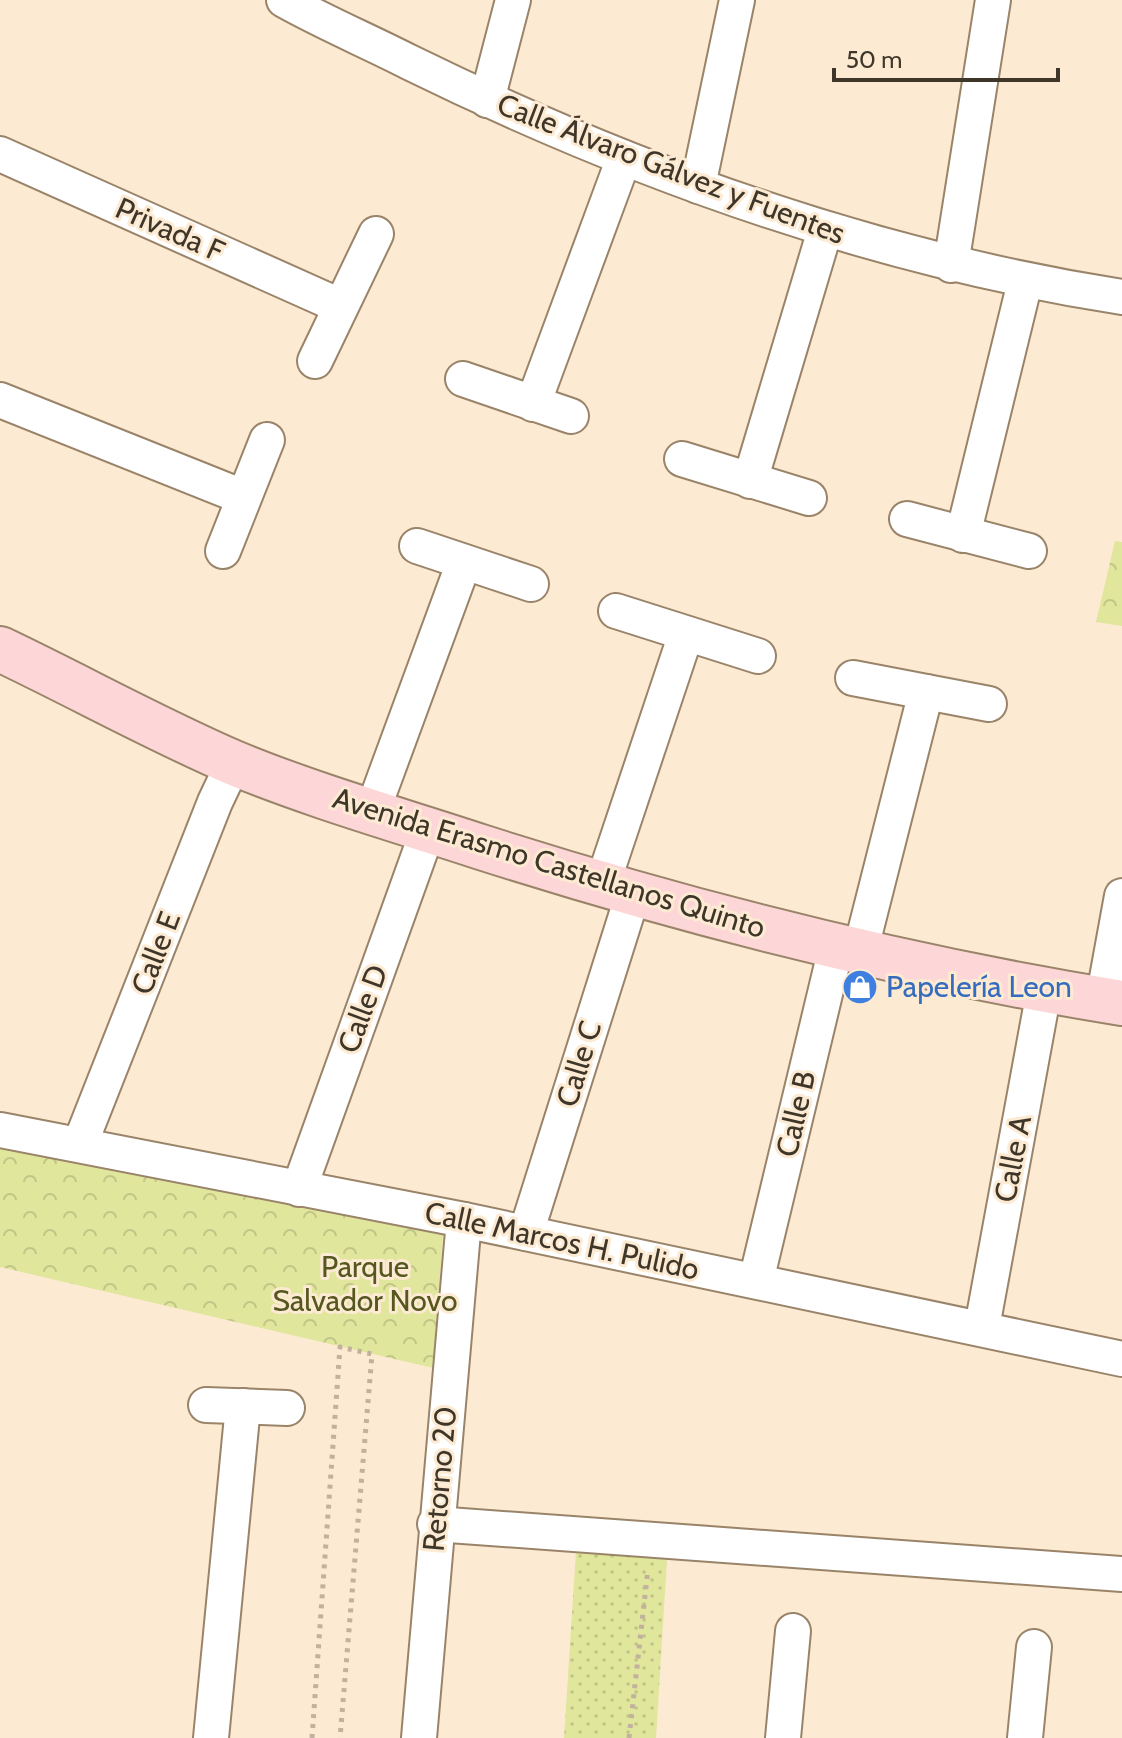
<svg xmlns="http://www.w3.org/2000/svg" width="1122" height="1738" viewBox="0 0 1122 1738" font-family="Cabin,sans-serif">
  <style>
    .grass { fill: url(#grass-dots) }
    .park { fill: url(#park-crowns) }
    .lines { fill: none; stroke-linecap: round; stroke-linejoin: round }
    .street-casing { stroke: #9a8469; stroke-width: 38 }
    .secondary-casing { stroke: #9a8469; stroke-width: 48 }
    .path { stroke: #c1b19d; stroke-width: 5; stroke-dasharray: 4 6; stroke-linecap: butt }
    .street { stroke: #fff; stroke-width: 34 }
    .secondary { stroke: #fdd7d8; stroke-width: 44 }
    .labels { text-anchor: middle; stroke-width: 6; stroke-linejoin: round; paint-order: stroke }
    .street-label { font-size: 30px; fill: #3f362a; stroke: #fdead2 }
    .shop-label { font-size: 30px; fill: #366cbe; stroke: #fdead2; text-anchor: start }
    .park-label { font-size: 30px; fill: #54571e; stroke: #fdead2 }
  </style>
  <defs>
    <pattern id="grass-dots" width="8" height="8" patternUnits="userSpaceOnUse" patternTransform="scale(2)"><rect width="8" height="8" fill="#e0e69c"/><path d="M2 2h.1M6 6h.1" fill="none" stroke="#c1c687" stroke-width="1.8" stroke-linecap="round"/></pattern>
    <pattern id="park-crowns" width="20" height="18" patternUnits="userSpaceOnUse" patternTransform="scale(2)"><rect width="20" height="18" fill="#e0e69c"/><path d="M2 6a3 3 0 1 1 6 0M12 15a3 3 0 1 1 6 0" fill="none" stroke="#c1c687"/></pattern>
  </defs>
  <rect width="100%" height="100%" fill="#fdead2"/>
  <!-- grass -->
  <path class="grass" d="M577 1536 668 1542 656 1738H564Z"/>
  <!-- park -->
  <g class="park">
    <path d="M1115 541 1122 542V626L1096 622Z"/>
    <path d="M0 1135 443 1235 433 1368 0 1267Z"/>
  </g>
  <g class="lines">
    <defs>
      <g id="street">
        <path d="M284 0C325 23 368 41 409 62 635 173 873 258 1122 297"/>
        <path d="M487 100 513 0"/>
        <path d="M0 154 340 306"/>
        <path d="M698 186 737 0"/>
        <path d="M951 265 993 0"/>
        <path d="M315 361 376 234"/>
        <path d="M463 379 571 416"/>
        <path d="M0 400 243 497"/>
        <path d="M533 404 624 158"/>
        <path d="M682 459 809 498"/>
        <path d="M750 481 825 230"/>
        <path d="M907 519 1029 551"/>
        <path d="M963 535 1025 282"/>
        <path d="M417 546 531 584"/>
        <path d="M223 551 267 440"/>
        <path d="M616 611 758 656"/>
        <path d="M853 678 989 704"/>
        <path d="M372 812 464 562"/>
        <path d="M602 885 686 634"/>
        <path d="M860 952 926 692"/>
        <path d="M1103 1000 1122 896"/>
        <path d="M0 1130 464 1220 1122 1359"/>
        <path d="M80 1144 215 802 234 762"/>
        <path d="M299 1189 428 830"/>
        <path d="M526 1233 633 894"/>
        <path d="M756 1281 836 948"/>
        <path d="M982 1327 1044 991"/>
        <path d="M206 1405 287 1408"/>
        <path d="M435 1524 1122 1574"/>
        <path d="M211 1738 243 1406"/>
        <path d="M419 1738 464 1220"/>
        <path d="M783 1738 793 1631"/>
        <path d="M1025 1738 1034 1647"/>
      </g>
      <path id="secondary" d="M0 649C78 686 155 729 234 763 314 796 399 820 481 847 691 914 904 968 1122 1003"/>
    </defs>
    <!-- street casing -->
    <use href="#street" class="street-casing"/>
    <!-- secondary casing -->
    <use href="#secondary" class="secondary-casing"/>
    <!-- path -->
    <g class="path">
      <path d="M312 1738 340 1347 372 1354 340 1738"/>
      <path d="M629 1738 648 1569"/>
    </g>
    <!-- street -->
    <use href="#street" class="street"/>
    <!-- secondary -->
    <use href="#secondary" class="secondary"/>
  </g>
  <!-- icons -->
  <defs>
    <symbol id="shop-disc" viewBox="-11 -11 22 22"><circle r="9.5" fill="#3f7fe0" stroke="#fdead2"/><path d="M-5-2.5h2.3a2.7 3.5 0 0 1 5.4 0H5L5.5 6h-11ZM-1.5-2.5h3a1.5 2.3 0 0 0-3 0Z" fill="#fff"/></symbol>
  </defs>
  <g fill-rule="evenodd">
    <use href="#shop-disc" x="840" y="967" width="40" height="40"/>
  </g>
  <g class="labels">
    <!-- street labels -->
    <g class="street-label">
      <text transform="translate(671 169) rotate(21)" y="10">Calle Álvaro Gálvez y Fuentes</text>
      <text transform="translate(170 230) rotate(24)" y="10">Privada F</text>
      <text transform="translate(549 863) rotate(17)" y="10">Avenida Erasmo Castellanos Quinto</text>
      <text transform="translate(156 953) rotate(-69)" y="10">Calle E</text>
      <text transform="translate(363 1009) rotate(-70)" y="10">Calle D</text>
      <text transform="translate(579 1064) rotate(-73)" y="10">Calle C</text>
      <text transform="translate(796 1114) rotate(-77)" y="10">Calle B</text>
      <text transform="translate(1013 1159) rotate(-79)" y="10">Calle A</text>
      <text transform="translate(562 1241) rotate(12)" y="10">Calle Marcos H. Pulido</text>
      <text transform="translate(440 1479) rotate(-85)" y="10">Retorno 20</text>
    </g>
    <!-- shop labels -->
    <g class="shop-label">
      <text x="886" y="997">Papelería Leon</text>
    </g>
    <!-- park labels -->
    <g class="park-label">
      <text x="365" y="1277">Parque<tspan x="365" dy="34">Salvador Novo</tspan></text>
    </g>
  </g>
  <!-- scale -->
  <path d="M834 68v12h224v-12" fill="none" stroke="#3f362a" stroke-width="4"/>
  <text x="846" y="68" font-size="24" fill="#3f362a" stroke="#fdead2" stroke-width="6" paint-order="stroke">50 m</text>
</svg>
